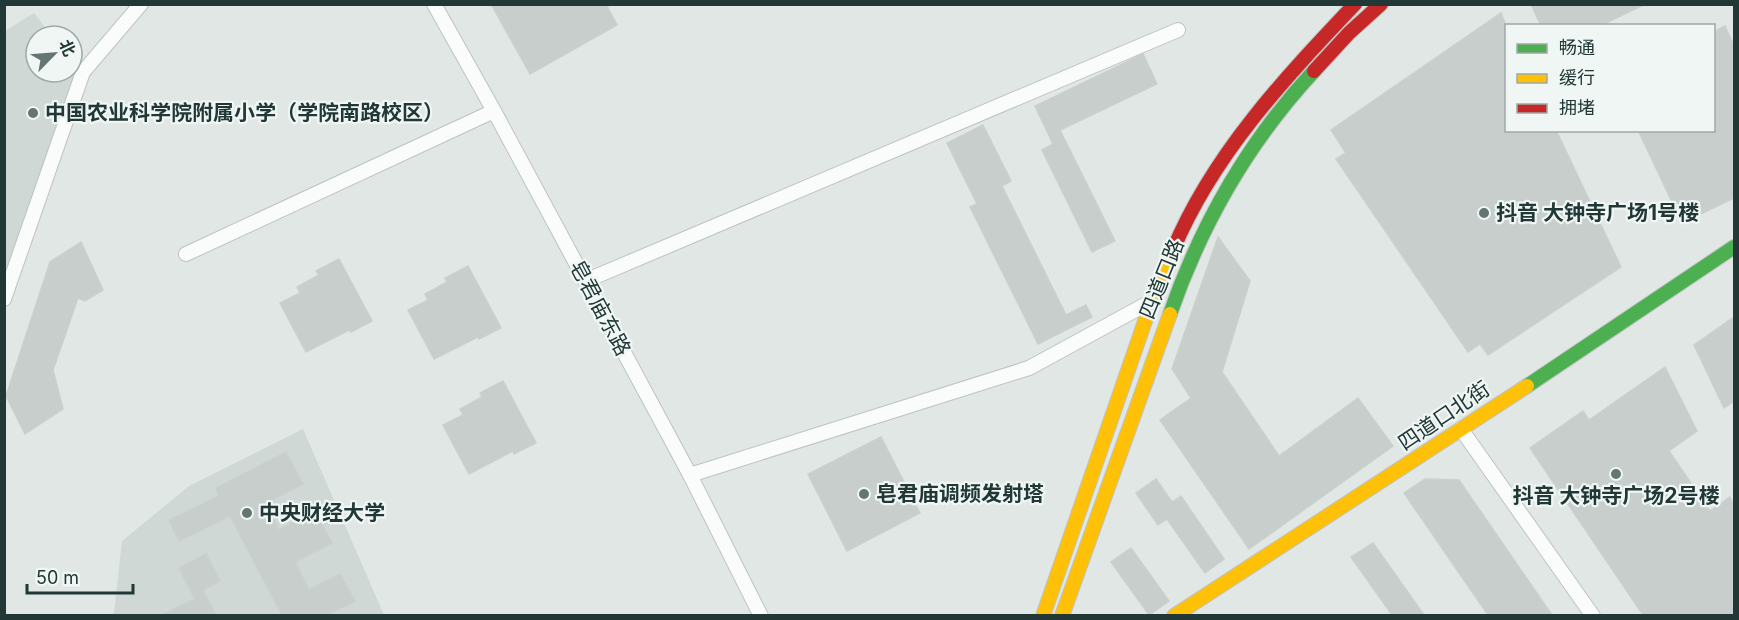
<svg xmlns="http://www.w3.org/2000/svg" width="1739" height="620" viewBox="0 0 1739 620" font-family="Inter,'Noto Sans SC',sans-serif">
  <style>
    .built { fill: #cfd8d5 }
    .building { fill: #c8cecc; stroke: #cad0ce; stroke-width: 1.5 }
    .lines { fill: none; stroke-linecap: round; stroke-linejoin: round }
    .street-casing { stroke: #bec3c2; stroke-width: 16 }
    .fast-casing { stroke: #bec4c3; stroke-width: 16 }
    .slow-casing { stroke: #bec4c3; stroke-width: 16 }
    .jam-casing { stroke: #bec4c3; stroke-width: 16 }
    .street { stroke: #fafbfb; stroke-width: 14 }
    .fast { stroke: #4caf50; stroke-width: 14 }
    .slow { stroke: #ffc107; stroke-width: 14 }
    .jam { stroke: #c62828; stroke-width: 14 }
    .poi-dot { fill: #647573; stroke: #eff6f4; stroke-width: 2 }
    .labels { text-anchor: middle; stroke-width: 4.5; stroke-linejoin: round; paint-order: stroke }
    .poi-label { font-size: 21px; font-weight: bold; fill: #213836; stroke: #eff6f4; text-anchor: start }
    .street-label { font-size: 21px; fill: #213836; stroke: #eff6f4 }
  </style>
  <rect width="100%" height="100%" fill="#e1e7e5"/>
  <!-- built -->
  <g class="built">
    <path d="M34 13 52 36H36V72H72V62L77 68 49 155 5 279V31Z"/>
    <path d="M303 429 384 615 110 616 114 613 122 541 189 486Z"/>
  </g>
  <!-- building -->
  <g class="building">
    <path d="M491 4H606L617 25 530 74Z"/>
    <path d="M1531 4H1645L1600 26H1541Z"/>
    <path d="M1501 13 1506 26V130H1556L1621 267 1488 355 1480 344 1468 352 1336 159 1346 153 1331 130Z"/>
    <path d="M1725 26 1734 46V198L1682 223 1638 130H1713V32Z"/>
    <path d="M1143 54 1157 84 1060 130 1115 241 1092 252 1042 150 1053 144 1035 106Z"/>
    <path d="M983 125 1011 181 1002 186 1066 315 1086 305 1092 317 1038 344 970 207 977 204 947 143Z"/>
    <path d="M1218 237 1250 281 1222 372 1279 456 1358 398 1393 446 1249 549 1160 420 1191 398 1172 369Z"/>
    <path d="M81 242 103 290 85 301 78 298 53 370 63 409 25 434 6 396 50 262Z"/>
    <path d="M339 259 372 321 351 332 349 330 306 352 280 303 300 293 297 287 319 275 316 271Z"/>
    <path d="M468 266 501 328 479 339 478 337 434 359 408 310 428 300 425 294 447 282 445 278Z"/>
    <path d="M1734 317V401L1724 408 1694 345Z"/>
    <path d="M1665 367 1697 431 1669 451 1710 511 1730 497 1734 506V615H1643L1530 448 1583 411 1589 420Z"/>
    <path d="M503 381 536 443 514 454 513 451 469 474 443 425 463 415 460 409 482 397 480 393Z"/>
    <path d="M881 437 920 513 847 551 808 474Z"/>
    <path d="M286 452 303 484 266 503 279 530 315 511 332 543 295 562 309 590 340 574 355 601 327 615H282L230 516 179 541 169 520 219 496 216 488Z"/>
    <path d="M1156 479 1172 502 1181 496 1224 559 1205 573 1167 519 1158 525 1136 493Z"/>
    <path d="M1425 479 1459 480 1552 615H1488L1404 493Z"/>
    <path d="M1373 543 1424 615H1392L1351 557Z"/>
    <path d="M1131 548 1169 601 1149 615 1111 562Z"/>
    <path d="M206 554 220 581 203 590 216 615H162L195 599 179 568Z"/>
  </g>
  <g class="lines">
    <defs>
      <g id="street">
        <path d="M434 4 494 111 690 475 761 616"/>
        <path d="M186 254 494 111"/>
        <path d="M585 281 1178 30"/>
        <path d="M4 299 83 72 141 4"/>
        <path d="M1461 429 1593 616"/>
        <path d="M690 475 1029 368 1152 301"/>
      </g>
      <g id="fast">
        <path d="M1170 314C1201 225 1249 141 1314 71"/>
        <path d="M1527 386 1734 247"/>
      </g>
      <g id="slow">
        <path d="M1043 616 1152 301 1173 250"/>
        <path d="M1062 616 1170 314"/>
        <path d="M1174 616 1527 386"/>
      </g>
      <g id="jam">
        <path d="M1314 71 1349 33 1381 4"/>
        <path d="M1173 250C1213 154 1285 78 1355 4"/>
      </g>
    </defs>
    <!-- street casing -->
    <use href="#street" class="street-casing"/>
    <!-- fast casing -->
    <use href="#fast" class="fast-casing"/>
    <!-- slow casing -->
    <use href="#slow" class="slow-casing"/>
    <!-- jam casing -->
    <use href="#jam" class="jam-casing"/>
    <!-- street -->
    <use href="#street" class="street"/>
    <!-- fast -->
    <use href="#fast" class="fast"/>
    <!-- slow -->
    <use href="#slow" class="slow"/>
    <!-- jam -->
    <use href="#jam" class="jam"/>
  </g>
  <!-- markers -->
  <g class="poi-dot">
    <circle cx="33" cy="113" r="6"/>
    <circle cx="1484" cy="213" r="6"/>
    <circle cx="1616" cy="474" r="6"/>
    <circle cx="864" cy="494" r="6"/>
    <circle cx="247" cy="513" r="6"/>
  </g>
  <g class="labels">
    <!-- poi labels -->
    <g class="poi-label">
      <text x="45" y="120">中国农业科学院附属小学（学院南路校区）</text>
      <text x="1496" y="220">抖音 大钟寺广场1号楼</text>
      <text x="876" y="501">皂君庙调频发射塔</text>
      <text x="1616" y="503" text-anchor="middle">抖音 大钟寺广场2号楼</text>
      <text x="259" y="520">中央财经大学</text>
    </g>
    <!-- street labels -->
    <g class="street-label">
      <text transform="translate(1162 279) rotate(-68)" y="7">四道口路</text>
      <text transform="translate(600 308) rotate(62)" y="7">皂君庙东路</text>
      <text transform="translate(1444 416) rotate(-34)" y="7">四道口北街</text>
    </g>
  </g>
  <!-- border -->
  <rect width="1739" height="620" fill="none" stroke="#213836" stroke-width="12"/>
  <!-- legend -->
  <rect x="1505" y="24" width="210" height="108" fill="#eff6f4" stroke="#9daaa8" stroke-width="1.5"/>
  <rect x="1517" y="44" width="30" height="9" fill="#4caf50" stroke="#9daaa8" stroke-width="1.5"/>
  <text x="1559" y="54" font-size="18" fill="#213836">畅通</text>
  <rect x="1517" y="74" width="30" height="9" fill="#ffc107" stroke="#9daaa8" stroke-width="1.5"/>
  <text x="1559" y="84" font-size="18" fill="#213836">缓行</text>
  <rect x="1517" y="104" width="30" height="9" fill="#c62828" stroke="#9daaa8" stroke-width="1.5"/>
  <text x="1559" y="114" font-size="18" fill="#213836">拥堵</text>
  <!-- north arrow -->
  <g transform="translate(54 54) rotate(65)"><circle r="28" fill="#eff6f4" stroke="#9daaa8" stroke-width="1.5"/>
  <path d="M0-4.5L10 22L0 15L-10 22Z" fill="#647573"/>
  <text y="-9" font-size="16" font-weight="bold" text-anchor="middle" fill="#213836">北</text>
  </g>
  <!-- scale -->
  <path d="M27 584v9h106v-9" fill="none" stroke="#213836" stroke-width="3"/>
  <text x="36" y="584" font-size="18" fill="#213836" stroke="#eff6f4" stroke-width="4.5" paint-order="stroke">50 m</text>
</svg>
